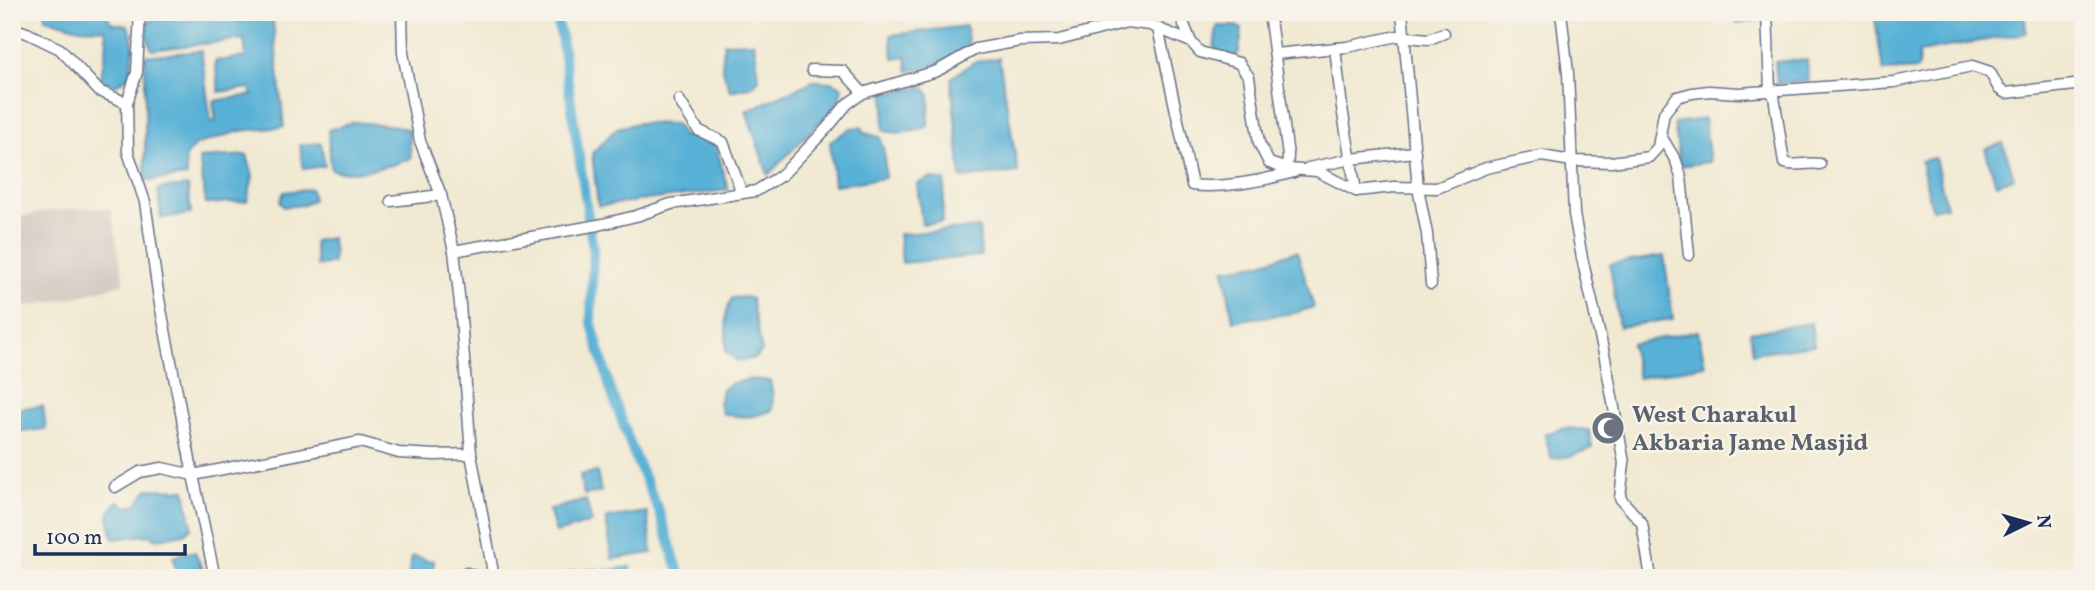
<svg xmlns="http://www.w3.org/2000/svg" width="2095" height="590" viewBox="0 0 2095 590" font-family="Vollkorn,serif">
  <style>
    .industrial { fill: #ccc2b9 }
    .water { fill: #59b1d6; stroke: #3a709a; stroke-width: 2 }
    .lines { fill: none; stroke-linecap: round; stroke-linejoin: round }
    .canal { stroke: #59b1d6; stroke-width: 10 }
    .street-casing { stroke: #667087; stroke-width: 13 }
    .street { stroke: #fff; stroke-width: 10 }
    .labels { text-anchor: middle; stroke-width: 5; stroke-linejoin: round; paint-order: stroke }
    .worship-label { font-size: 24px; font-weight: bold; fill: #5b616d; stroke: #f7f3e8; text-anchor: start }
  </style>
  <rect width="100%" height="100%" fill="#f7f3e8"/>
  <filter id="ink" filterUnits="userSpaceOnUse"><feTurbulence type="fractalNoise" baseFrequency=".0143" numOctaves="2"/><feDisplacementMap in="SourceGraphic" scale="14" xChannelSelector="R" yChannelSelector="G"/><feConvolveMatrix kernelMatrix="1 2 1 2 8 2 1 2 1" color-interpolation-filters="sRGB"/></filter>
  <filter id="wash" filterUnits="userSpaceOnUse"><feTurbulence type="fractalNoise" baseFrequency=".00686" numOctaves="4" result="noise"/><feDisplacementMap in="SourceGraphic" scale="28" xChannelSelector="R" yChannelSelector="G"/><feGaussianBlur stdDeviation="1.57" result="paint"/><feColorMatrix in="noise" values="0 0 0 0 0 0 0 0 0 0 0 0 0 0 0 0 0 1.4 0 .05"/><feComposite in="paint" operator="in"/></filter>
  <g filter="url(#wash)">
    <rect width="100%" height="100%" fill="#f1e9d2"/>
    <!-- industrial -->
    <path class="industrial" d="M88 208 111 209 124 283 73 298 12 309V219L48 211Z"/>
    <!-- water -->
    <g class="water">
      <path d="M45 12H105L111 23 128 26C136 39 133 61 129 76L116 85 100 83 107 42 105 29 79 28 45 18Z"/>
      <path d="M162 12H272L284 127 240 131 195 145 185 158 187 176 145 181V56L201 51 211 122 216 121 213 101 252 95 250 88 219 92 215 61 246 57 244 39 152 50 146 35 149 21 161 16Z"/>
      <path d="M1734 12H1762L1763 18 1737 24Z"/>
      <path d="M1874 12H2022L2025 17 2026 33 1919 52 1918 69 1883 71Z"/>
      <path d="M966 26 969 49 934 66 908 71 906 56 893 58 891 35Z"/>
      <path d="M1217 26H1236L1242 29 1239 52 1233 58 1214 49Z"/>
      <path d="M754 42 759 79 753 86 730 91 722 67 724 43Z"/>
      <path d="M999 58 1018 172 961 178 951 78 974 62Z"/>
      <path d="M1807 59 1808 81 1777 84 1775 62Z"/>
      <path d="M813 81 832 82 842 87 839 102 768 175 746 111Z"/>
      <path d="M924 87 930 95 928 126C917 132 895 135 883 130L885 93Z"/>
      <path d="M1704 119 1710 162 1680 166 1674 123Z"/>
      <path d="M354 122 397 126 409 130 411 158C393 166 349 177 331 169L328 130Z"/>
      <path d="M638 123 676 124 682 136 693 137 716 145 728 190 598 206 592 153 617 128Z"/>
      <path d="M862 127 864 133 880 137 885 157V178L834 185 830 142 851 128Z"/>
      <path d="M321 143 325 166 303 169 300 145Z"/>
      <path d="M2003 143 2014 178 1996 184 1985 149Z"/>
      <path d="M247 155 253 176 247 201 206 204 199 158Z"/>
      <path d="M1935 158 1946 206 1932 209 1921 161Z"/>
      <path d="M930 178 945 181 942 222 922 224 917 184Z"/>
      <path d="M188 186 191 214 161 218 158 189Z"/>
      <path d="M311 189 313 200 303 205 284 207 280 202 284 192Z"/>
      <path d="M979 228 981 256 902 263 899 234Z"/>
      <path d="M331 238 334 251 333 263 317 266 314 241Z"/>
      <path d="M1297 251 1314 307 1295 313 1233 321 1224 269 1258 264Z"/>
      <path d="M1664 256 1673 319 1619 327 1610 264Z"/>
      <path d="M746 297 751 299 762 351 756 358 738 361 726 352V314L732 298Z"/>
      <path d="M1811 323 1814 345 1753 353 1750 332Z"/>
      <path d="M1698 331 1705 365 1638 378 1631 344Z"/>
      <path d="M751 379 770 381 773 396 772 410C756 418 739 418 722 413L719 404 722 389 733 383Z"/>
      <path d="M43 406 46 429 12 433V409Z"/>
      <path d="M1565 428 1589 430 1592 448 1571 456 1551 459 1545 434Z"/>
      <path d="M597 472 601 492 584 495 580 475Z"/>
      <path d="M148 489 185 490 192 527 184 534 158 539 148 535 113 539C110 524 104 512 119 501L127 507 136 505Z"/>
      <path d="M586 500 592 522 556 533 549 510Z"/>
      <path d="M647 512 652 553 612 559 606 518Z"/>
      <path d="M195 552C198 562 204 568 206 578L177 577 173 557 183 553Z"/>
      <path d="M412 556 425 559V561L434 560V570L423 571 422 578H408Z"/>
      <path d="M630 567 631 578H605L603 571Z"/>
      <path d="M598 569 599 578H569L568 572Z"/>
    </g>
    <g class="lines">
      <!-- canal -->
      <path class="canal" d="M555 12 561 36 593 249 591 321 611 391 635 457 659 511 681 578"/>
    </g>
  </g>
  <g filter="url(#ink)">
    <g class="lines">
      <defs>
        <g id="street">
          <path d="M402 12 403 53 420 141 441 195 454 251 598 225 636 216 671 204 756 191 782 175 828 127 847 104 863 93"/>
          <path d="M1179 12 1191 42"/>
          <path d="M1269 12 1288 156 1287 169"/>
          <path d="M1402 12 1418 188 1427 234 1431 284"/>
          <path d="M1561 12 1568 73 1574 214 1582 258 1605 358 1624 463 1620 498 1642 523 1651 578"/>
          <path d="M1767 12 1770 91 1774 96 1784 163C1797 167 1807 162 1820 164"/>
          <path d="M12 28 27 33 60 49 99 91 127 103 137 72 140 12"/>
          <path d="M1158 28 1192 185C1221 189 1266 180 1294 172"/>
          <path d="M1335 48 1342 108 1356 191"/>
          <path d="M1275 54 1347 47 1397 36 1429 39 1444 33"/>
          <path d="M812 70 843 71 863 93 937 71 976 49 1020 41 1059 40 1127 22 1150 25 1191 42 1200 52 1239 63 1249 77 1259 143 1269 163 1287 169 1317 171 1356 191 1394 187 1437 188 1486 168 1542 156 1572 161 1611 162 1649 157 1658 147 1664 113 1677 97 1692 93 1709 91 1739 93 1894 82 1972 66 1990 72 1999 89 2006 93 2083 84"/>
          <path d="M679 100 698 130 723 142 742 193"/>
          <path d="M127 103 128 152 145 202 159 299 193 475 215 578"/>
          <path d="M1661 136 1676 161 1681 177 1689 255"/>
          <path d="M1308 168 1351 159 1415 152"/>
          <path d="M391 201 441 195"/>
          <path d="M454 251 460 304 471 454 494 578"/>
          <path d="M115 487 140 472 162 468 193 475 360 442 399 453 435 455 471 454"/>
          <path d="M443 578 467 573 481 578"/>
        </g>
      </defs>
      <!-- street casing -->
      <use href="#street" class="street-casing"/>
      <!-- street -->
      <use href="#street" class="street"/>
    </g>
  </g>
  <!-- icons -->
  <defs>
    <symbol id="mosque-disc" viewBox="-11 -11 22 22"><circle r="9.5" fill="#6b7280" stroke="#f7f3e8"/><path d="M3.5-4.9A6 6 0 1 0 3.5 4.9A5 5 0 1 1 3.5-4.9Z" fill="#fff"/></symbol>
  </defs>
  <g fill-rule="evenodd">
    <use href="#mosque-disc" x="1589" y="409" width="38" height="38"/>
  </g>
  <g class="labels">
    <!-- worship labels -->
    <g class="worship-label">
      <text x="1632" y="422">West Charakul<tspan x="1632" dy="28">Akbaria Jame Masjid</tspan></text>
    </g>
  </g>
  <!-- margin -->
  <rect width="2095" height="590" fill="none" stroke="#f7f3e8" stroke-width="42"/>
  <!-- north arrow -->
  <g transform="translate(2028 523) rotate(85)" stroke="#f7f3e8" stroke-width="5" paint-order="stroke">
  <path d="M0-5L12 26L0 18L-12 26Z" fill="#1b2f5e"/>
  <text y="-10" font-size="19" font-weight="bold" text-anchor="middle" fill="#1b2f5e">N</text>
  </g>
  <!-- scale -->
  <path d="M35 544v10h150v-10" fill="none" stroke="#1b2f5e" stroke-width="3.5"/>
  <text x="46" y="544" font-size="21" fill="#1b2f5e" stroke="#f7f3e8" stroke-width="5" paint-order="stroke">100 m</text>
</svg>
